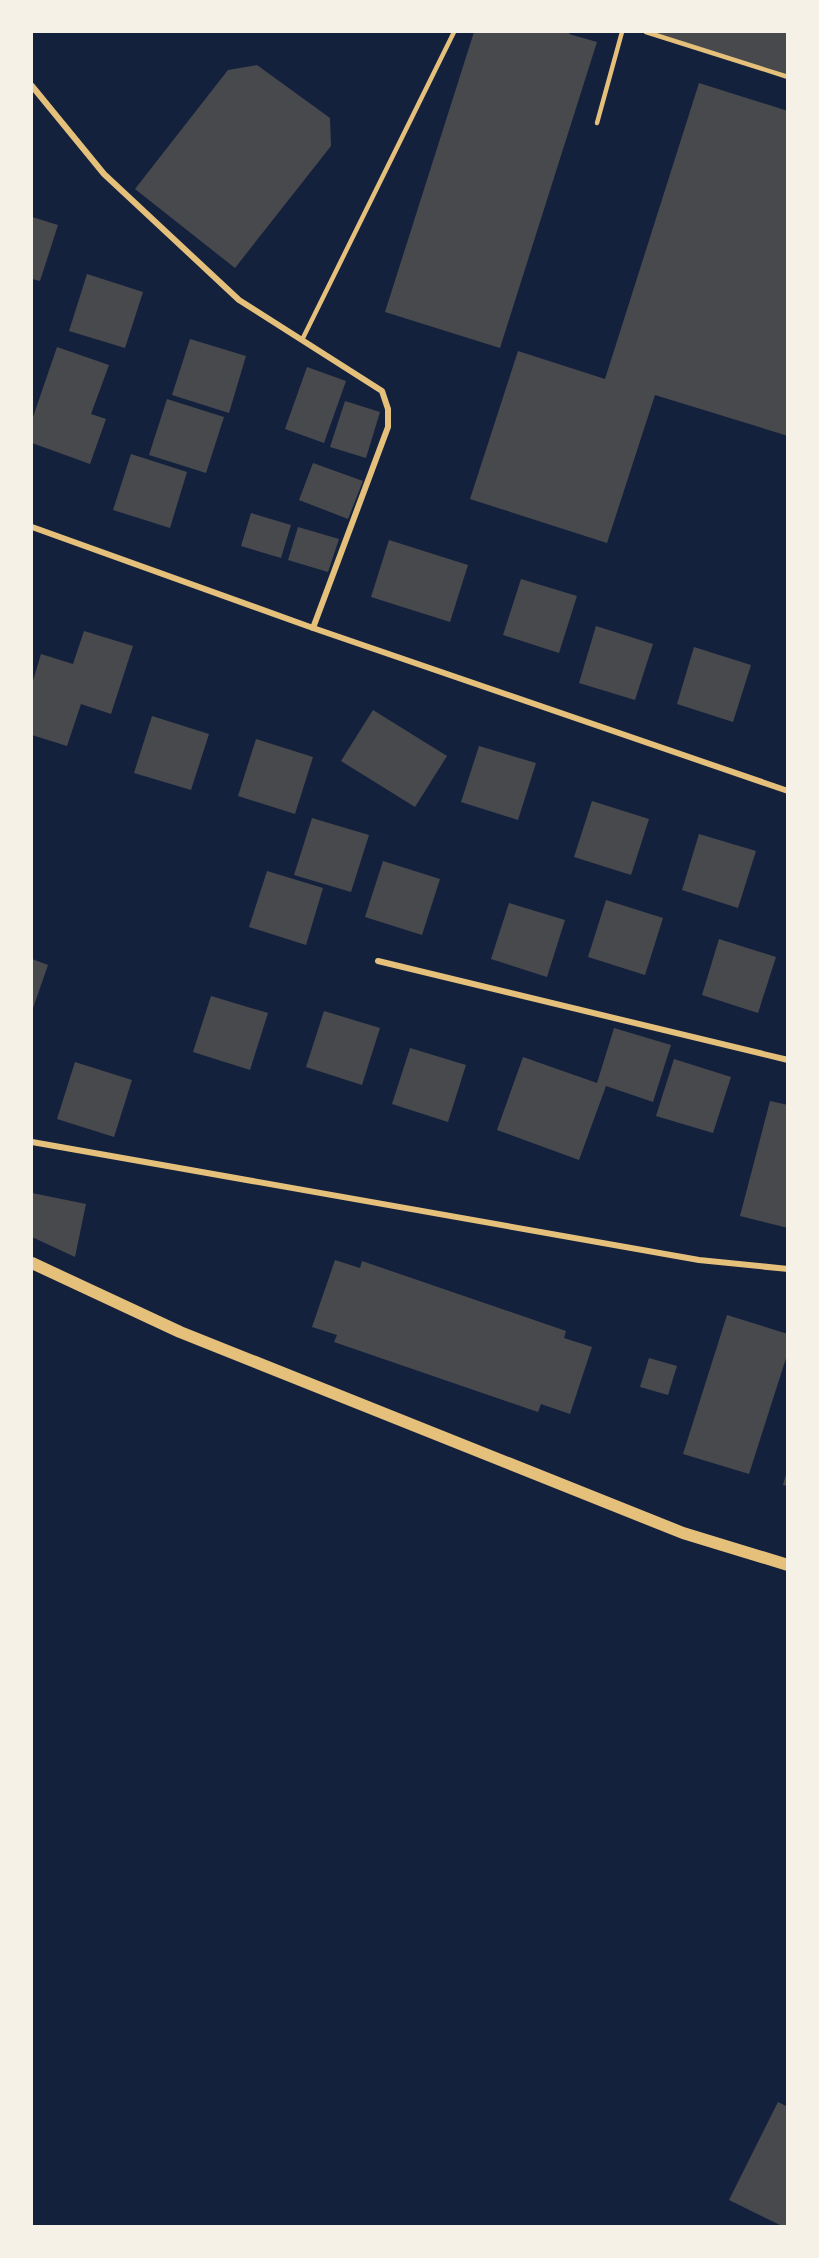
<svg xmlns="http://www.w3.org/2000/svg" width="819" height="2258" viewBox="0 0 819 2258" font-family="'Space Grotesk',sans-serif">
  <style>
    .building { fill: #48494c }
    .lines { fill: none; stroke-linecap: round; stroke-linejoin: round }
    .service { stroke: #e5c07b; stroke-width: 4.5 }
    .minor { stroke: #e5c07b; stroke-width: 6 }
    .secondary { stroke: #e5c07b; stroke-width: 12 }
  </style>
  <rect width="100%" height="100%" fill="#14213d"/>
  <!-- building -->
  <g class="building">
    <path d="M474 32H570L569 34 597 42 500 348 385 312Z"/>
    <path d="M652 32H788V76Z"/>
    <path d="M257 65 330 118 331 146 235 268 135 189 228 70Z"/>
    <path d="M699 83 788 111V436L655 395 607 543 470 499 518 351 605 379Z"/>
    <path d="M32 217 58 225 40 281 32 279Z"/>
    <path d="M87 274 143 292 125 348 69 331Z"/>
    <path d="M190 339 246 356 229 413 172 395Z"/>
    <path d="M57 347 109 365 91 414 106 419 90 464 32 443V420Z"/>
    <path d="M307 367 346 381 324 443 285 429Z"/>
    <path d="M167 399 224 417 206 473 149 455Z"/>
    <path d="M345 401 380 412 366 458 330 447Z"/>
    <path d="M131 454 187 472 170 528 113 510Z"/>
    <path d="M313 463 363 481 348 519 299 500Z"/>
    <path d="M251 513 291 525 281 558 241 546Z"/>
    <path d="M298 527 339 539 328 572 288 560Z"/>
    <path d="M389 540 468 565 450 622 371 597Z"/>
    <path d="M521 579 577 596 559 653 503 635Z"/>
    <path d="M596 626 653 644 635 700 579 683Z"/>
    <path d="M84 631 133 646 111 714 81 704 67 746 32 735V684L41 654 73 664Z"/>
    <path d="M694 647 751 665 733 722 677 704Z"/>
    <path d="M373 710 447 756 415 807 341 761Z"/>
    <path d="M152 716 209 734 191 790 134 773Z"/>
    <path d="M256 739 313 757 295 814 238 796Z"/>
    <path d="M479 746 536 763 518 820 461 802Z"/>
    <path d="M592 801 649 819 631 875 574 857Z"/>
    <path d="M312 818 369 835 351 892 294 875Z"/>
    <path d="M699 834 756 851 738 908 682 890Z"/>
    <path d="M383 861 440 879 422 935 365 917Z"/>
    <path d="M267 871 323 888 306 945 249 927Z"/>
    <path d="M606 900 663 918 645 975 588 957Z"/>
    <path d="M509 903 565 920 547 977 491 959Z"/>
    <path d="M719 939 776 957 758 1013 702 995Z"/>
    <path d="M32 959 48 965 32 1011Z"/>
    <path d="M211 996 268 1013 250 1070 193 1052Z"/>
    <path d="M324 1011 380 1028 362 1085 306 1067Z"/>
    <path d="M614 1028 671 1045 653 1102 606 1086 579 1160 497 1130 523 1057 597 1083Z"/>
    <path d="M410 1048 466 1065 448 1122 392 1104Z"/>
    <path d="M674 1059 731 1077 713 1133 656 1116Z"/>
    <path d="M75 1062 132 1080 114 1137 57 1119Z"/>
    <path d="M770 1101 788 1105V1228L740 1216Z"/>
    <path d="M32 1193 86 1204 75 1257 32 1237Z"/>
    <path d="M335 1260 360 1268 362 1261 566 1331 564 1338 592 1347 570 1414 541 1404 538 1412 334 1342 337 1335 312 1327Z"/>
    <path d="M727 1315 788 1334V1352L749 1474 683 1454Z"/>
    <path d="M649 1358 677 1366 668 1395 640 1387Z"/>
    <path d="M787 1471H788V1486L783 1485Z"/>
    <path d="M778 2102 788 2107V2226H782L729 2200Z"/>
  </g>
  <g class="lines">
    <!-- service -->
    <g class="service">
      <path d="M646 32 788 77"/>
      <path d="M597 123 622 32"/>
      <path d="M302 340 454 32"/>
    </g>
    <!-- minor -->
    <g class="minor">
      <path d="M32 86 104 174 239 300 382 391 388 409V427L313 628"/>
      <path d="M32 527 313 628 788 791"/>
      <path d="M378 961 788 1060"/>
      <path d="M32 1142 699 1260 788 1269"/>
    </g>
    <!-- secondary -->
    <path class="secondary" d="M32 1263 180 1332 683 1533 788 1565"/>
  </g>
  <!-- border -->
  <rect width="819" height="2258" fill="none" stroke="#f6f1e7" stroke-width="66"/>
</svg>
